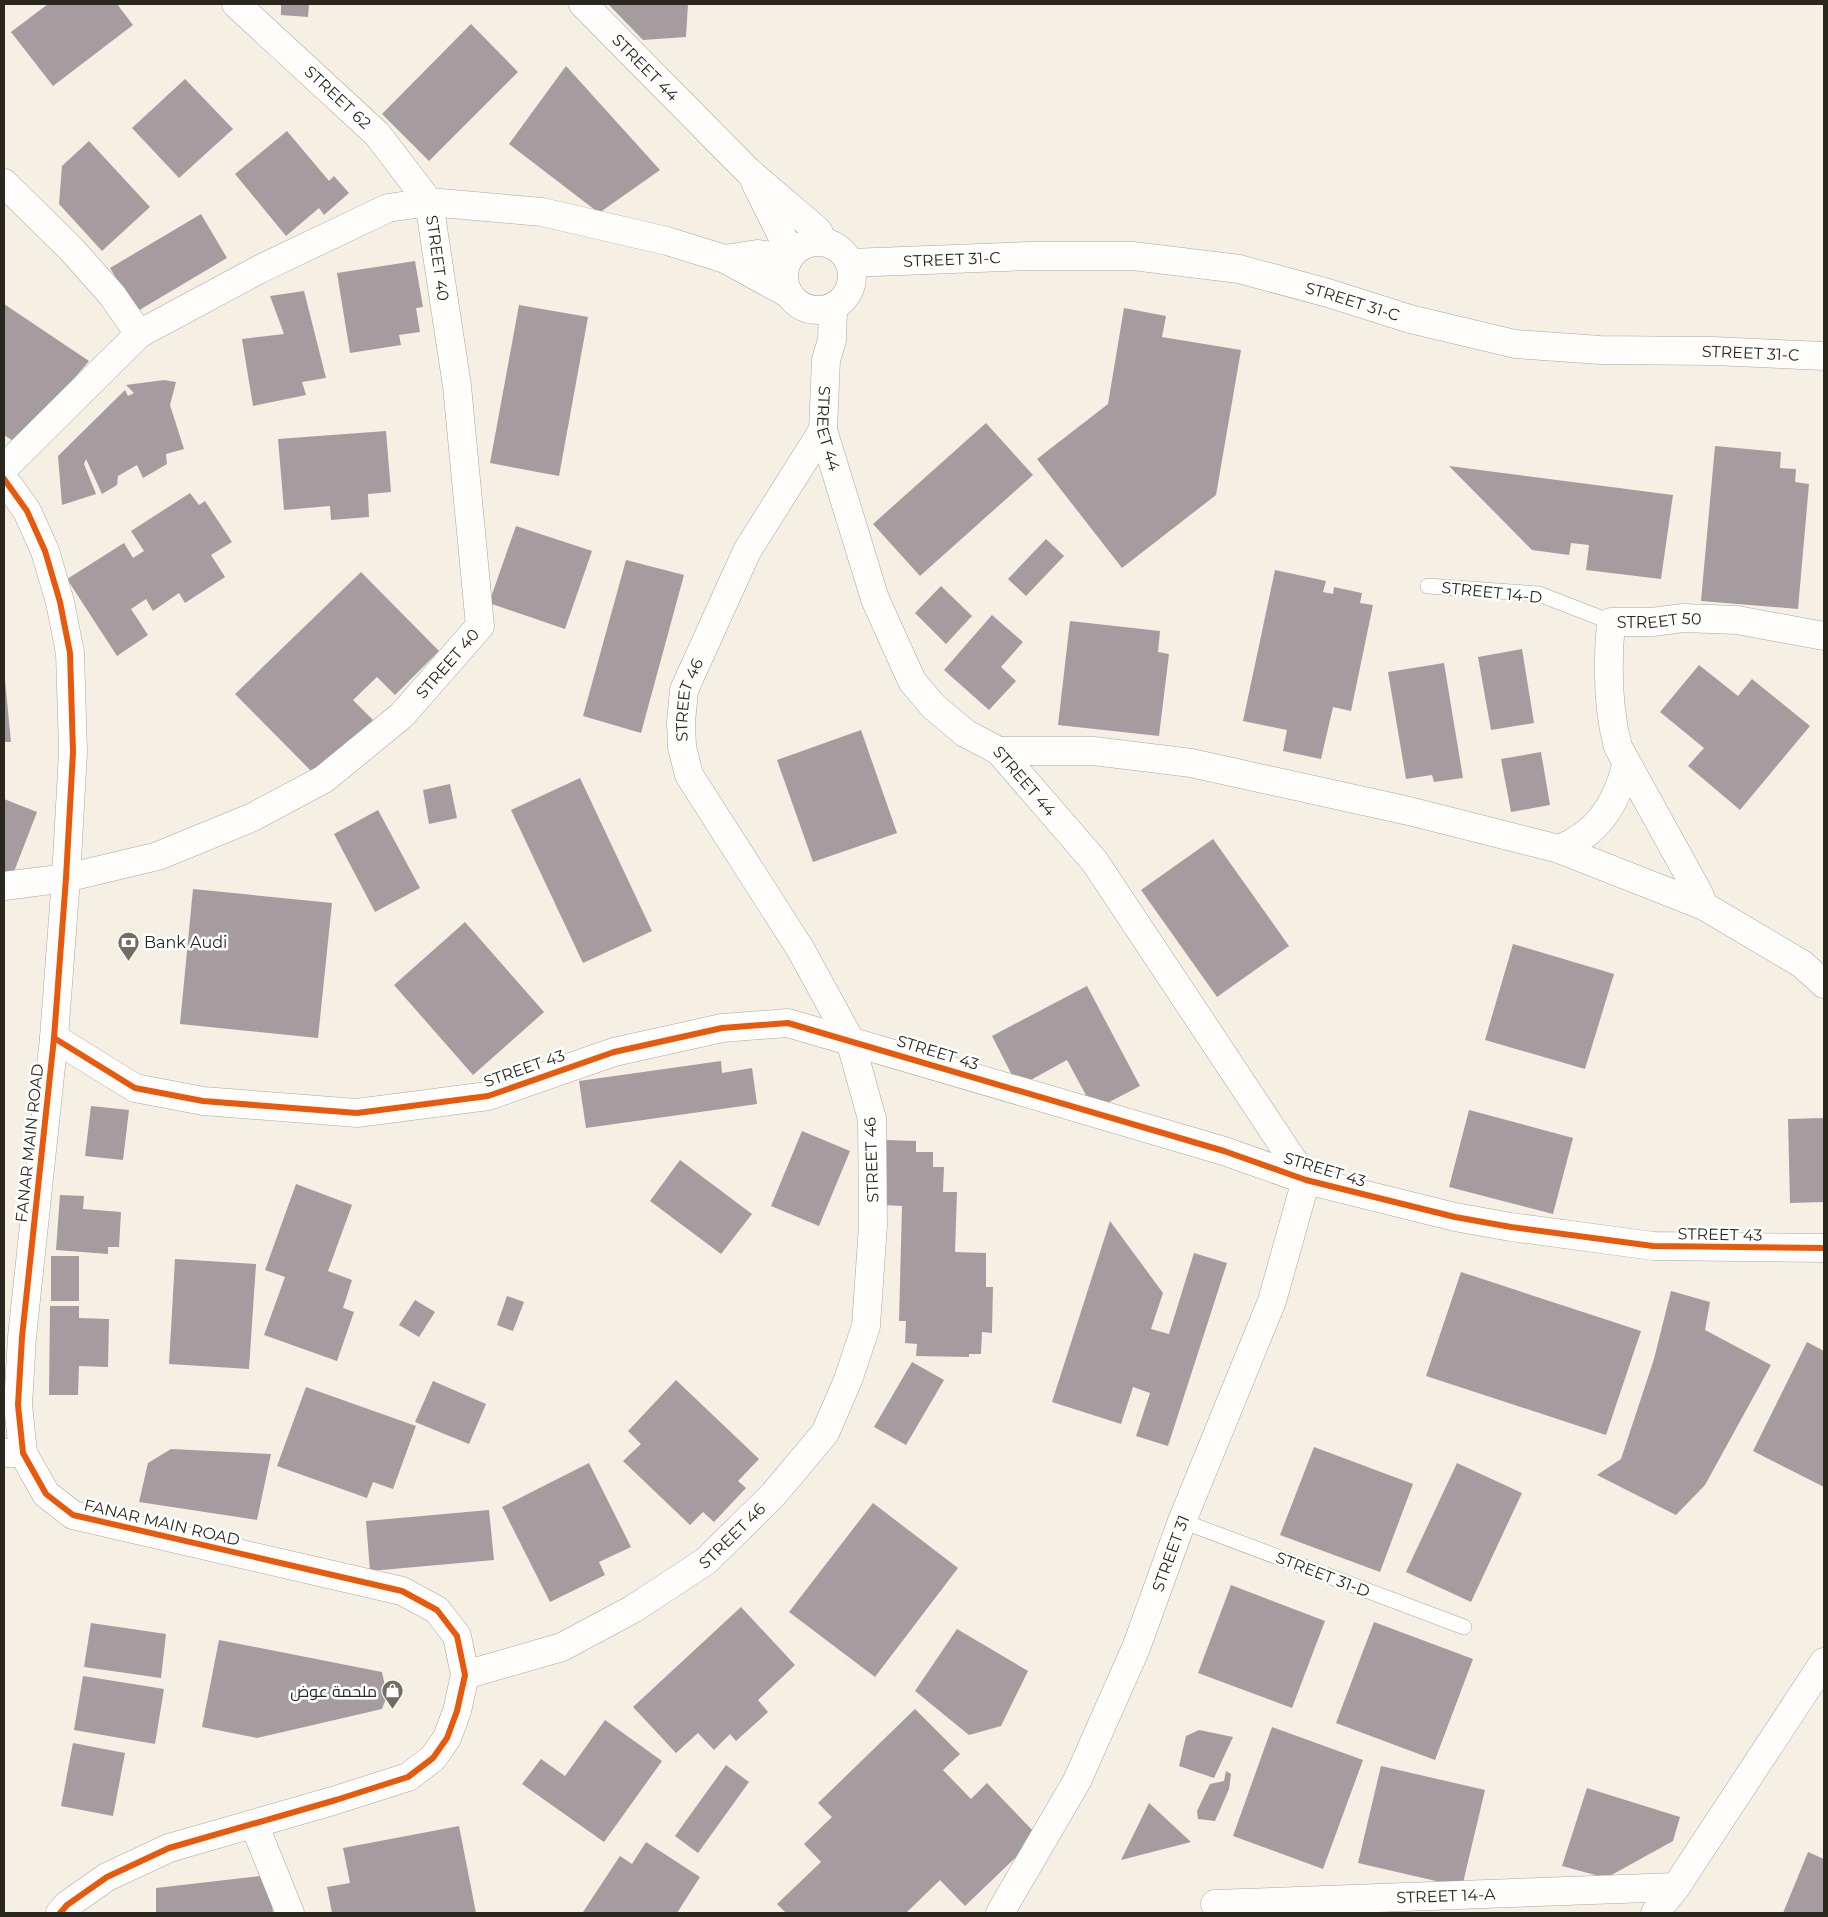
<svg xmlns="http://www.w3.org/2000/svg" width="1828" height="1917" viewBox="0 0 1828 1917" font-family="Montserrat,Cairo,sans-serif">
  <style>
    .building { fill: #a69b9f }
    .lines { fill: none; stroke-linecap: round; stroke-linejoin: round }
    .service-casing { stroke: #aaa69c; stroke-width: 16 }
    .minor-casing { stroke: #aaa69c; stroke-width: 29 }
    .tertiary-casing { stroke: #aaa69c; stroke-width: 29 }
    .service { stroke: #fefdfb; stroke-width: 15 }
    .minor { stroke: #fefdfb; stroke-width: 28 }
    .tertiary { stroke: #fefdfb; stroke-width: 28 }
    .cycleway-casing { stroke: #fff; stroke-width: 9 }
    .cycleway { stroke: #e8590c; stroke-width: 6 }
    .labels { text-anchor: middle; stroke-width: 5; stroke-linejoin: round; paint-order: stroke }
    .street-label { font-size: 16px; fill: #2a271e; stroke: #fff }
    .poi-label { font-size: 16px; fill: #2a271e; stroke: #fff; text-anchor: start }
  </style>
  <rect width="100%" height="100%" fill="#f6f0e4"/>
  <!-- building -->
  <g class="building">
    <path d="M48 4H117L133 25 53 86 11 32Z"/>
    <path d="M281 4H309L308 17 281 15Z"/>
    <path d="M608 4H688L686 37 643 40Z"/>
    <path d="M471 24 518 72 429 161 382 114Z"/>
    <path d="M566 66 660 170 599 213 509 144Z"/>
    <path d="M185 79 233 129 179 178 132 128Z"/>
    <path d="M287 131 329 181 334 176 349 193 324 215 319 208 286 236 235 174Z"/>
    <path d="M89 141 150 207 102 251 59 204 62 166Z"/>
    <path d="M201 214 227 258 136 312 110 268Z"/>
    <path d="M415 261 423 307 416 308 420 332 399 335 401 345 350 353 337 273Z"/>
    <path d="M304 291 326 378 302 382 306 395 253 406 242 339 284 334 270 296Z"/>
    <path d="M4 304 89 361 18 444 4 435Z"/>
    <path d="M519 305 588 317 559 476 490 463Z"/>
    <path d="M1124 308 1166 316 1162 337 1241 350 1216 495 1122 568 1037 459 1108 404Z"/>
    <path d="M164 380 176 382 170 405 184 449 166 454 167 464 143 478 137 465 118 476 117 485 102 494 86 459 84 464 96 494 62 505 58 456 125 390 128 396 134 393 126 385Z"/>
    <path d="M986 423 1033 475 920 576 873 524Z"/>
    <path d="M386 431 391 492 368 494 369 517 331 520 330 506 284 510 278 439Z"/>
    <path d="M1715 446 1781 452 1780 468 1796 469 1795 482 1809 484 1798 609 1701 601Z"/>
    <path d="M1449 466 1673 495 1661 579 1586 570 1589 545 1571 543 1569 555 1532 550Z"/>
    <path d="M190 493 199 505 205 501 232 542 211 555 225 577 185 603 179 593 153 611 146 599 131 609 148 635 117 656 67 579 124 543 133 558 144 551 131 531Z"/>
    <path d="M516 526 592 551 565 629 489 603Z"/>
    <path d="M1046 539 1064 556 1026 596 1008 579Z"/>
    <path d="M626 560 684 575 641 733 583 716Z"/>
    <path d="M1275 570 1326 581 1323 592 1333 594 1334 587 1362 593 1360 603 1373 605 1351 711 1333 707 1321 759 1283 751 1287 730 1243 721Z"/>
    <path d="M361 572 439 651 395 695 377 677 353 700 376 723 319 779 235 694Z"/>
    <path d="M941 586 972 616 946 644 915 613Z"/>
    <path d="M992 615 1023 642 1001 667 1016 681 989 710 944 670Z"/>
    <path d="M1070 621 1160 631 1158 652 1169 654 1159 736 1058 725Z"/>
    <path d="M1522 649 1534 723 1491 730 1478 657Z"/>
    <path d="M1444 663 1463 778 1434 782 1432 775 1406 779 1388 672Z"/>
    <path d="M1699 665 1738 696 1752 679 1810 726 1740 810 1688 766 1704 748 1660 712Z"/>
    <path d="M4 680H5L11 742H4Z"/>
    <path d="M861 730 897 833 813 862 777 760Z"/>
    <path d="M1541 752 1550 805 1511 812 1501 759Z"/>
    <path d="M580 778 652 931 583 963 511 810Z"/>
    <path d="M450 784 457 818 429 824 423 790Z"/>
    <path d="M4 799 37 812 10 882 4 880Z"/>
    <path d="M378 810 420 888 375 912 334 834Z"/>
    <path d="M1213 839 1289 946 1217 997 1141 890Z"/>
    <path d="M193 889 332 903 318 1038 180 1024Z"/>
    <path d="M465 922 544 1012 473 1075 394 985Z"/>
    <path d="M1513 944 1614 974 1585 1069 1485 1040Z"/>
    <path d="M1087 986 1140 1086 1094 1110 1067 1060 1018 1087 992 1036Z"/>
    <path d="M721 1061 722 1073 752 1068 757 1104 586 1128 579 1081Z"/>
    <path d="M91 1106 129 1110 123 1160 85 1156Z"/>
    <path d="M1469 1110 1573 1138 1553 1214 1449 1187Z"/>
    <path d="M1824 1118V1202L1790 1203 1788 1119Z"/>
    <path d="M802 1131 850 1151 819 1226 771 1206Z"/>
    <path d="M886 1140 916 1141V1152H933V1167H944L943 1192H957L955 1252 986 1253V1287H993L992 1333 982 1332 981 1354H969V1357L916 1356 917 1344 905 1343 906 1321H899L902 1206 884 1205Z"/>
    <path d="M680 1160 752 1214 721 1254 650 1201Z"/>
    <path d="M296 1184 352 1205 328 1271 352 1280 343 1308 354 1312 337 1361 264 1335 285 1277 265 1270Z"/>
    <path d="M60 1195 84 1196 83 1209 121 1212 119 1247H108V1254L56 1250Z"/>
    <path d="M1110 1221 1163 1293 1151 1329 1169 1334 1194 1253 1227 1263 1168 1446 1136 1436 1150 1393 1133 1387 1121 1424 1052 1402Z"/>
    <rect x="51" y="1256" width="28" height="45"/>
    <path d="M175 1259 256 1264 249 1369 169 1364Z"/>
    <path d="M1461 1272 1641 1331 1606 1435 1426 1376Z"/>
    <path d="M1671 1291 1710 1302 1705 1330 1771 1365 1705 1485 1676 1515 1597 1475 1621 1459 1654 1359Z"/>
    <path d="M507 1296 524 1302 513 1331 497 1325Z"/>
    <path d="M415 1300 435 1312 419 1337 399 1325Z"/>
    <path d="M50 1306H79V1318L109 1319 108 1367 79 1366 78 1395H49Z"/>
    <path d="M1807 1342 1824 1351V1487L1753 1451Z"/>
    <path d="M912 1362 944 1380 906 1445 874 1427Z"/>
    <path d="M676 1380 759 1459 738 1481 746 1488 714 1522 703 1512 690 1525 623 1461 641 1444 628 1431Z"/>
    <path d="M433 1381 486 1404 469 1444 415 1422Z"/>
    <path d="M306 1387 416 1426 393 1489 373 1482 367 1498 277 1466Z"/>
    <path d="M1314 1447 1413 1484 1380 1572 1280 1535Z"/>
    <path d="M171 1449 271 1454 257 1520 139 1502 148 1463Z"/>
    <path d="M589 1463 631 1547 599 1562 605 1575 550 1602 502 1507Z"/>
    <path d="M1457 1463 1522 1493 1471 1602 1406 1572Z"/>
    <path d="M873 1503 958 1568 875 1677 789 1612Z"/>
    <path d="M489 1510 494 1560 370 1571 366 1521Z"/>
    <path d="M1231 1585 1325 1621 1292 1708 1198 1673Z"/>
    <path d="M741 1607 795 1665 758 1700 768 1712 736 1741 730 1734 714 1750 698 1733 676 1753 633 1707Z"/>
    <path d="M1374 1622 1473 1659 1435 1760 1336 1723Z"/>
    <path d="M91 1623 166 1634 161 1678 84 1667Z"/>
    <path d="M957 1629 1028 1671 1001 1726 969 1735 915 1691Z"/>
    <path d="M219 1640 382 1672 387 1696 382 1709 257 1738 202 1727Z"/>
    <path d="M83 1676 164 1689 155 1744 74 1730Z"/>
    <path d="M915 1709 960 1754 943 1770 971 1799 987 1783 1038 1836 965 1906 940 1880 906 1913H786L777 1904 821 1862 804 1844 832 1817 818 1803Z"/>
    <path d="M605 1720 662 1761 604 1842 522 1784 541 1759 565 1776Z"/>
    <path d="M1272 1727 1363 1760 1323 1869 1233 1836Z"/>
    <path d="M1199 1730 1233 1737 1214 1778 1179 1766 1186 1736Z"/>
    <path d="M73 1743 125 1753 113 1816 61 1806Z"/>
    <path d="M726 1765 749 1782 698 1853 675 1836Z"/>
    <path d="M1381 1766 1485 1790 1462 1887 1358 1863Z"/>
    <path d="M1226 1771 1231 1774 1229 1789 1215 1821 1198 1819 1197 1811 1210 1784 1224 1781Z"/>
    <path d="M1587 1788 1680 1817 1673 1841 1606 1878 1562 1866Z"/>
    <path d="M1149 1803 1191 1842 1121 1860Z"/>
    <path d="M459 1826 476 1913H332L327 1887 350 1883 343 1848Z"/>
    <path d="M646 1842 700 1877 677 1913 583 1912 620 1856 632 1864Z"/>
    <path d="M1808 1852 1824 1859V1913H1783Z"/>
    <path d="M269 1875 273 1913H156V1888Z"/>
  </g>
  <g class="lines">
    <defs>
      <g id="service">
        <path d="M1428 586 1539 594 1611 622"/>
        <path d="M1182 1521 1464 1627"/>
      </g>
      <g id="minor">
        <path id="s1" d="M583 4 749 172 818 231 823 242"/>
        <path d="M755 182 791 254"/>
        <path d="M4 183 72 250 112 295 139 334"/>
        <circle cx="818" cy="276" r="34"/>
        <path d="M725 259 757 254 788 258"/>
        <path id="s2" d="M850 263 1029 256H1133L1239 269 1328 293 1410 319 1515 344 1600 350 1713 351 1824 356"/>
        <path id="s3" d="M833 308 832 340 826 360 823 430 875 599 912 681 933 706 965 733 999 751 1095 862 1306 1180"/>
        <path d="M4 468 139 334 260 269 388 208 429 202 542 212 667 241 725 259 787 293"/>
        <path d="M999 751H1094L1191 763 1409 811 1559 849 1704 906 1802 964 1824 984"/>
        <path d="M1559 849C1597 834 1616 805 1626 766"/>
        <path id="s4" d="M4 886 66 878 158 856 253 817 324 779 402 715 480 626 457 386 429 202 377 134 236 4"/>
        <path id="s5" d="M1704 906 1698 892 1618 747C1607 706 1607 665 1611 622H1652L1683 618 1737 620 1824 636"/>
        <path d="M54 1038 135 1088 203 1101 357 1113 488 1096 614 1052 722 1028 788 1023 1224 1151 1306 1180 1455 1217 1511 1227 1653 1246 1824 1248"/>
        <path d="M4 1453H23"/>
        <path id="s6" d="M465 1675 562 1647 633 1609 706 1561 773 1495 825 1433 848 1380 866 1326 873 1225 872 1119 850 1040 801 950 689 775 682 747 681 722 684 690 747 551 823 430"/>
        <path d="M254 1824 290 1913"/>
        <path id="s7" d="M1215 1904 1676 1887"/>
        <path id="s8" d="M1000 1913 1077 1781 1136 1648 1182 1521 1272 1301 1306 1180"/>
        <path d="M1655 1913 1676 1887 1824 1662"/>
      </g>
      <path id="tertiary" d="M4 479 27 511 45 551 60 602 70 653 73 752 66 878 54 1038 22 1337 18 1405 23 1453 46 1494 73 1515 402 1591 437 1610 457 1636 465 1675 457 1711 447 1738 433 1758 408 1777 336 1800 169 1848 107 1877 67 1905 60 1913"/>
    </defs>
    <!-- service casing -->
    <use href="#service" class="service-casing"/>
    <!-- minor casing -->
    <use href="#minor" class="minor-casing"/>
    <!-- tertiary casing -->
    <use href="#tertiary" class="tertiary-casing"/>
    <!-- service -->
    <use href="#service" class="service"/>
    <!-- minor -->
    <use href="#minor" class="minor"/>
    <!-- tertiary -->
    <use href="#tertiary" class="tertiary"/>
    <defs>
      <g id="cycleway">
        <path d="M4 479 27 511 45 551 60 602 70 653 73 752 66 878 54 1038 22 1337 18 1405 23 1453 46 1494 73 1515 402 1591 437 1610 457 1636 465 1675 457 1711 447 1738 433 1758 408 1777 336 1800 169 1848 107 1877 67 1905 60 1913"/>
        <path d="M54 1038 135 1088 203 1101 357 1113 488 1096 614 1052 722 1028 788 1023 1224 1151 1306 1180 1455 1217 1511 1227 1653 1246 1824 1248"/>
      </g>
    </defs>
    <!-- cycleway casing -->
    <use href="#cycleway" class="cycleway-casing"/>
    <!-- cycleway -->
    <use href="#cycleway" class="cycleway"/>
  </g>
  <!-- icons -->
  <defs>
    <symbol id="bank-pin" viewBox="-11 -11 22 30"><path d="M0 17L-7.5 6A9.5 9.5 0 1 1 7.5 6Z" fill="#716d63" stroke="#fff"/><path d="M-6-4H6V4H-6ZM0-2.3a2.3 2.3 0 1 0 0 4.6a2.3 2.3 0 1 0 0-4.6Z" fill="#fff"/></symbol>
    <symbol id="shop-pin" viewBox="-11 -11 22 30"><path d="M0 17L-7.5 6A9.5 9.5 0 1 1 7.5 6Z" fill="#716d63" stroke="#fff"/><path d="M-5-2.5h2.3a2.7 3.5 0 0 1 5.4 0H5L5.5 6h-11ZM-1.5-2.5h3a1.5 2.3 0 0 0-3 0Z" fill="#fff"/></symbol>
  </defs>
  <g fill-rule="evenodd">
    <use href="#bank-pin" x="116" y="930" width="25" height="34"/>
    <use href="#shop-pin" x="380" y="1678" width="25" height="34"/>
  </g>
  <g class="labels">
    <!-- street labels -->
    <g class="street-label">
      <text dy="6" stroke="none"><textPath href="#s1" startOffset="89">STREET 44</textPath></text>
      <text transform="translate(338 97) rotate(43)" y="6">STREET 62</text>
      <text transform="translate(438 258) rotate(82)" y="6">STREET 40</text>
      <text dy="6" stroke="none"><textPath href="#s2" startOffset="102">STREET 31-C</textPath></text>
      <text dy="6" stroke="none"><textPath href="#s2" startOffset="508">STREET 31-C</textPath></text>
      <text dy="6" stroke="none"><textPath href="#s2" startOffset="912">STREET 31-C</textPath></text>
      <text dy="6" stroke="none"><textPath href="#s3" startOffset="122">STREET 44</textPath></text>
      <text transform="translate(1492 592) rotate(6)" y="6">STREET 14-D</text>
      <text dy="6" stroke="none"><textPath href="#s5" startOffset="355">STREET 50</textPath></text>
      <text dy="6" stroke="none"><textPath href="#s4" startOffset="510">STREET 40</textPath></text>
      <text dy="6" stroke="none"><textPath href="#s6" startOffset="1235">STREET 46</textPath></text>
      <text dy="6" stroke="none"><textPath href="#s3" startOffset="542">STREET 44</textPath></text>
      <text transform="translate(938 1052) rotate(17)" y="6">STREET 43</text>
      <text transform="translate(524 1068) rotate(-19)" y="6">STREET 43</text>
      <text transform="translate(29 1143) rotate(-84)" y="6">FANAR MAIN ROAD</text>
      <text transform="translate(871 1160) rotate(-92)" y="6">STREET 46</text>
      <text transform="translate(1325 1169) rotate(17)" y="6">STREET 43</text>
      <text transform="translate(1720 1234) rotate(1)" y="6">STREET 43</text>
      <text transform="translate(162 1522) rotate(13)" y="6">FANAR MAIN ROAD</text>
      <text dy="6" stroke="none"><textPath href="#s6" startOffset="305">STREET 46</textPath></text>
      <text dy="6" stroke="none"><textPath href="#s8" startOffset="399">STREET 31</textPath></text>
      <text transform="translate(1323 1574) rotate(21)" y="6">STREET 31-D</text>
      <text dy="6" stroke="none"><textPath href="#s7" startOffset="231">STREET 14-A</textPath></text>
    </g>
    <!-- poi labels -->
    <g class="poi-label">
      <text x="144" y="948">Bank Audi</text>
      <text x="377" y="1697" text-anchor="end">ملحمة عوض</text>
    </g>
  </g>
  <!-- border -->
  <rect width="1828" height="1917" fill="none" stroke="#2a271e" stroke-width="10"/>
</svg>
